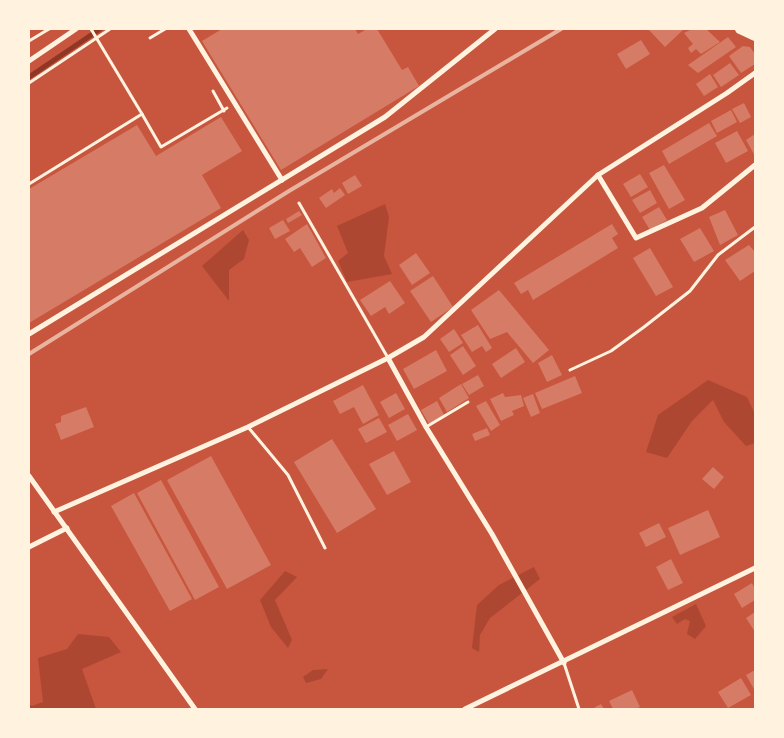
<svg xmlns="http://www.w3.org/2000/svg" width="784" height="738" viewBox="0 0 784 738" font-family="'Crimson Pro',serif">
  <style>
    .green { fill: #ae4732 }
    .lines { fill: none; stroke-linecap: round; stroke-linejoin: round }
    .stream { stroke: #8f3625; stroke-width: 5 }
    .building { fill: #d67c66 }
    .path { stroke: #fff3e0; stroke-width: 3 }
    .service { stroke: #fff3e0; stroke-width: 3 }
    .minor { stroke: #fff3e0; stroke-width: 5 }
    .primary { stroke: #fff3e0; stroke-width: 10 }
    .rail { stroke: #e9b49f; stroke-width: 4 }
  </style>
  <rect width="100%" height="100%" fill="#c8553d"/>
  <!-- green -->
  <g class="green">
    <path d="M385 204 389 217 384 256 392 274 347 282 338 261 348 253 337 226Z"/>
    <path d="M243 230 249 240 244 259 229 270V301L202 266Z"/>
    <path d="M708 380 747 397 755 414V443L746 446 724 422 713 400 692 421 667 458 646 452 658 415Z"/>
    <path d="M534 567 540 579 490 618 480 635 479 652 472 648 477 605 499 585Z"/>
    <path d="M285 571 297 577 275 600 292 640 288 648 271 627 260 600Z"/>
    <path d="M696 604 706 626 695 639 687 634 690 621 685 619 677 624 672 617Z"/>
    <path d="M78 634 109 637 121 652 82 669 96 709H29V704L32 706 43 702 38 658 67 649Z"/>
    <path d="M328 669 321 679 306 683 303 677 313 670Z"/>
  </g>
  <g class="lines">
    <!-- stream -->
    <path class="stream" d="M29 77 100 29"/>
  </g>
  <!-- building -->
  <g class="building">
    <path d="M222 29H355L358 34 367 29H377L402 70 408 67 419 86 281 170 202 41Z"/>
    <path d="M648 29H684L665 47Z"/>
    <path d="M692 29H706L720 42 701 54 696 49 691 53 688 48 693 44 684 33Z"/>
    <path d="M728 37 736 47 698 73 688 65Z"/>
    <path d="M641 40 650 54 626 69 617 54Z"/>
    <path d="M743 46 750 47 755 54V64L741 73 729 56Z"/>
    <path d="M730 63 739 75 721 87 713 75Z"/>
    <path d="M710 74 718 87 704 96 696 84Z"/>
    <path d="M744 103 751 117 740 123 732 109Z"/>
    <path d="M731 110 737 122 717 133 711 121Z"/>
    <path d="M221 117 242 151 202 175 221 208 29 323V189L137 125 156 156Z"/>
    <path d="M709 123 717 136 669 164 662 151Z"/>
    <path d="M737 131 748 151 726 163 715 143Z"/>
    <path d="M755 134V156L746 140Z"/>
    <path d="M664 165 685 200 669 209 649 173Z"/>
    <path d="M640 174 648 187 631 197 623 184Z"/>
    <path d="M355 175 362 186 348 194 342 183Z"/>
    <path d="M340 188 345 195 326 208 319 198 332 189 334 193Z"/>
    <path d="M650 190 657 203 640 213 632 200Z"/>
    <path d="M659 207 667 220 650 230 642 217Z"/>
    <path d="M725 210 738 235 720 245 709 217Z"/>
    <path d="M299 211 302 215 288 223 286 219Z"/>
    <path d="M283 220 290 231 275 239 269 228Z"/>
    <path d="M307 224 326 258 312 267 300 248 294 252 285 239Z"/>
    <path d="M612 224 618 234 612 238 618 248 533 300 528 290 521 294 514 283Z"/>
    <path d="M700 228 714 251 694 262 680 239Z"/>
    <path d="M749 245 755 252V271L740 281 725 260Z"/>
    <path d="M650 248 673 287 656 296 633 258Z"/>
    <path d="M416 253 430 273 412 285 399 265Z"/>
    <path d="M433 276 453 307 431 322 410 291Z"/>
    <path d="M390 281 405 303 389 314 385 307 371 316 360 300Z"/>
    <path d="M499 290 549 350 533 363 507 332 490 339 471 310Z"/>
    <path d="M478 325 492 348 486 352 482 346 472 352 461 335Z"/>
    <path d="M454 329 463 343 449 352 440 339Z"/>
    <path d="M463 346 476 366 463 375 450 355Z"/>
    <path d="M516 348 525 362 501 378 492 364Z"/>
    <path d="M436 350 447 371 414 389 403 369Z"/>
    <path d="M552 355 562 375 547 382 538 363Z"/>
    <path d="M478 375 484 386 469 395 462 384Z"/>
    <path d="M575 376 582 393 542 409 535 393Z"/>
    <path d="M461 384 469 398 447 412 439 398Z"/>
    <path d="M363 385 379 415 363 424 354 407 340 414 333 401Z"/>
    <path d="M396 393 405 409 389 418 380 402Z"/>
    <path d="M503 393 505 397 521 395 524 406 512 411 514 415 501 421 490 399Z"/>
    <path d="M533 394 540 413 531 417 523 398Z"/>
    <path d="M437 401 444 415 429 424 421 410Z"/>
    <path d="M486 401 500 425 491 431 476 406Z"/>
    <path d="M86 407 94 427 61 440 55 424 61 422V416Z"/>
    <path d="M408 414 417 430 397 441 388 425Z"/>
    <path d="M379 418 387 432 366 443 358 429Z"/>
    <path d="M487 428 490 435 475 441 472 434Z"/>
    <path d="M332 439 376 509 337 533 294 462Z"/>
    <path d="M394 451 411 482 387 495 369 464Z"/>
    <path d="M211 456 271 565 227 589 167 480Z"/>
    <path d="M713 467 724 477 714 489 702 479Z"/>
    <path d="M161 480 219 587 195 600 137 493Z"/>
    <path d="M134 493 192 599 170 611 111 506Z"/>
    <path d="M708 510 720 537 680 555 668 528Z"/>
    <path d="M659 523 666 537 646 547 639 533Z"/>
    <path d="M671 559 683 583 668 590 656 567Z"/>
    <path d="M752 583 755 589V600L742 608 734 594Z"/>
    <path d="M755 612V632L746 618Z"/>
    <path d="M755 670V691L746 675Z"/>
    <path d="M741 678 751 695 728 708 718 692Z"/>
    <path d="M632 690 640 707 635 709H613L609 701Z"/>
    <path d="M601 704 604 709H592Z"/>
  </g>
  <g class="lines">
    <!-- path -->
    <g class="path">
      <path d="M91 29 142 114"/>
      <path d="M29 41 49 29"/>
      <path d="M29 83 110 29"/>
      <path d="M213 91 224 111"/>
      <path d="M29 184 142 114 161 147 227 108"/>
    </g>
    <!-- service -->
    <g class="service">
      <path d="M150 38 165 29"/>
      <path d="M299 203 388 358"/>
      <path d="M570 370 611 351 644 327 690 291 718 255 755 227"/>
      <path d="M248 427 288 475 325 548"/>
      <path d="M426 427 468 402"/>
      <path d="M564 663 579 709"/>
    </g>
    <!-- minor -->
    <g class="minor">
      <path d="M189 29 282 180"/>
      <path d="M29 61 76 29"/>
      <path d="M598 175 636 238 702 208 755 165"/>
      <path d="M29 334 385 117 495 29"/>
      <path d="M388 358 426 427 492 534 564 663"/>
      <path d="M29 476 195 709"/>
      <path d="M54 512 248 427 388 358 424 337 598 175 727 93 755 73"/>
      <path d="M29 547 67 528"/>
      <path d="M465 709 755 568"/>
    </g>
    <!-- primary -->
    <path class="primary" d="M740 29 755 36"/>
    <!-- rail -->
    <path class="rail" d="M29 354 289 191 561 29"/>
  </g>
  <!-- border -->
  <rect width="784" height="738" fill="none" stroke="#fff3e0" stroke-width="60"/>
</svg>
